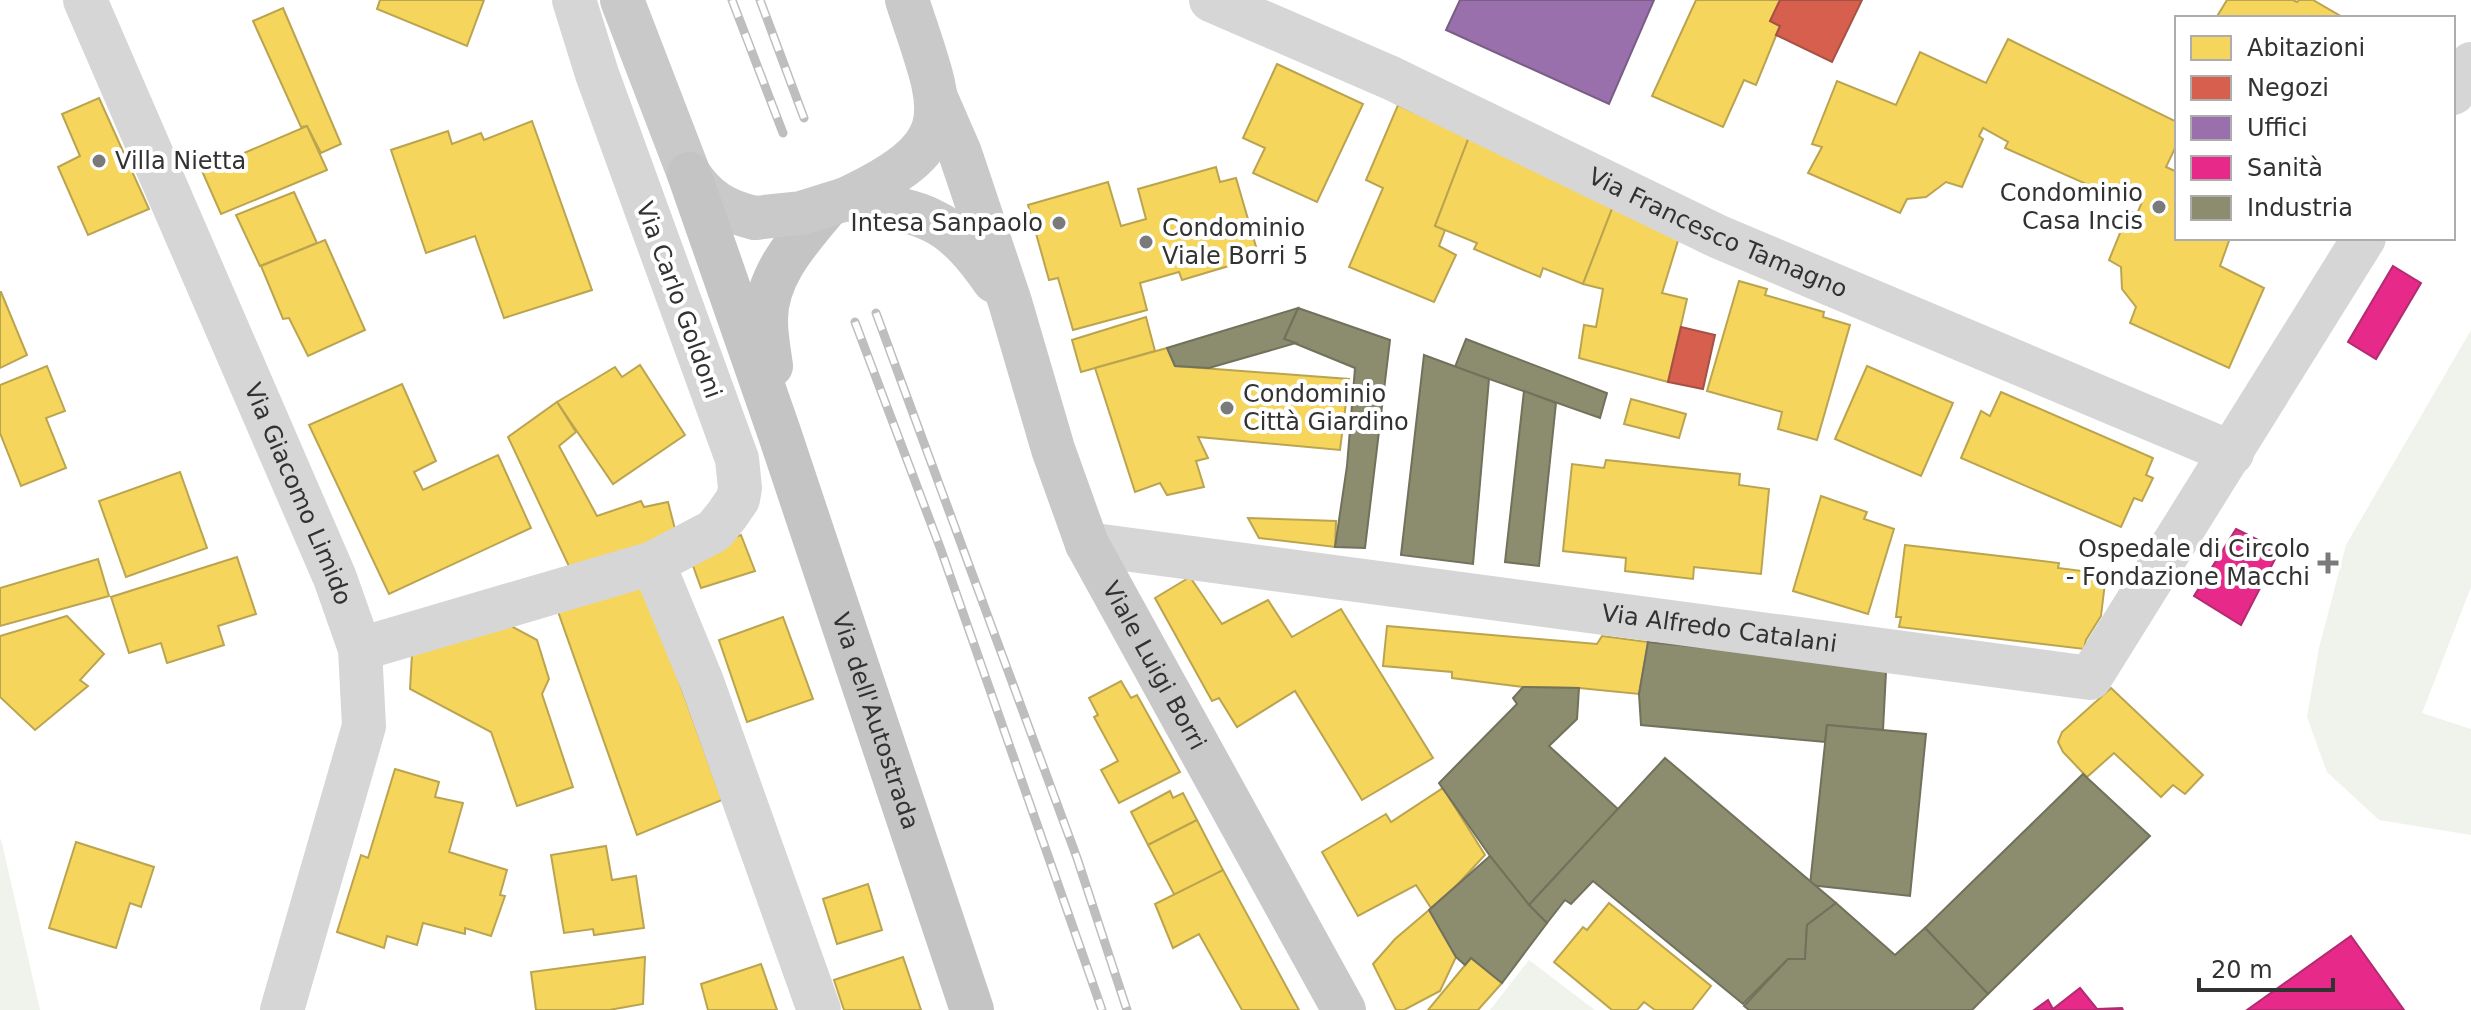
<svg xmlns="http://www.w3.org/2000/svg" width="2471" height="1010" viewBox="0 0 2471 1010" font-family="'DejaVu Sans',sans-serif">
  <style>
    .green { fill: #f0f3eb }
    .homes { fill: #f6d55c; stroke: #bba44f; stroke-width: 2 }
    .shops { fill: #d6604d; stroke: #a55245; stroke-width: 2 }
    .offices { fill: #9970ab; stroke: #7a5d87; stroke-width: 2 }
    .health { fill: #e7298a; stroke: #b12c70; stroke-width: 2 }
    .industry { fill: #8c8c6e; stroke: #71715c; stroke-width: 2 }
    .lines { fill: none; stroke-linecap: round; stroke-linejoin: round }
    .minor { stroke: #d6d6d6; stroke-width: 44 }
    .major { stroke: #c9c9c9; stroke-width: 44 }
    .highway { stroke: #c4c4c4; stroke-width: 44 }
    .rail-casing { stroke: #bebebe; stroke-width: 9 }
    .rail { stroke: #fff; stroke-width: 6; stroke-dasharray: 18; stroke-linecap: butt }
    .major-bridge { stroke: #c9c9c9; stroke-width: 44 }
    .poi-dot { fill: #7a7a7a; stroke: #fff; stroke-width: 3 }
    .labels { text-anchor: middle; stroke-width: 8; stroke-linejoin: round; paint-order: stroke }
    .poi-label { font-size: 24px; fill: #323232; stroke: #fff; text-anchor: start }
    .street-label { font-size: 24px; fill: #323232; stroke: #fff }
  </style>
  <rect width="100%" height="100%" fill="#fff"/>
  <!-- green -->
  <g class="green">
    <path d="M2471 330V587L2422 713 2471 729V835L2379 820 2327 772 2307 717 2319 648 2346 545Z"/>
    <path d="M0 838 2 843 40 1010H0Z"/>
    <path d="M1529 960 1595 1010H1490Z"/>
  </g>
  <!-- homes -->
  <g class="homes">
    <path d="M380 0H484L467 46 377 9Z"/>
    <path d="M1696 0H1780L1770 21 1780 26 1756 85 1744 80 1723 127 1652 96Z"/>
    <path d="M2227 0H2293L2297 2 2299 0H2313L2344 18H2216Z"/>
    <path d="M283 8 341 144 321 153 307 126 301 127 253 21Z"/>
    <path d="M2008 39 2177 122V144L2166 167 2177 172V238H2230L2220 266 2264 288 2229 368 2130 323 2136 307 2122 289 2121 267 2109 260 2129 211 2137 214 2142 202 2105 185 2102 191 2005 148 2008 142 1983 128 1979 136 1983 139 1962 187 1946 182 1926 197 1907 199 1900 213 1808 173 1822 147 1812 144 1837 81 1896 105 1920 52 1986 83Z"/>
    <path d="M1277 64 1363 104 1317 202 1253 173 1265 148 1243 138Z"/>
    <path d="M99 98 149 209 88 235 58 167 80 156 62 114Z"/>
    <path d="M1398 105 1469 137 1435 226 1445 230 1439 246 1456 255 1434 302 1349 267 1383 188 1366 180Z"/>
    <path d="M532 121 592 290 504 318 475 236 426 253 391 150 448 131 452 144 481 133 484 140Z"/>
    <path d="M307 126 327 170 221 214 202 171Z"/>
    <path d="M1469 137 1615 201 1583 284 1543 268 1540 277 1474 249 1477 243 1435 226Z"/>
    <path d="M1216 167 1220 182 1236 178 1259 257 1182 280 1179 272 1140 283 1147 310 1073 330 1058 278 1049 280 1028 205 1108 182 1121 226 1146 219 1138 189Z"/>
    <path d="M294 192 317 243 260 266 236 215Z"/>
    <path d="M1615 201 1681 231 1662 293 1687 299 1668 382 1579 358 1584 325 1596 327 1603 289 1583 284Z"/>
    <path d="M325 240 365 330 308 356 289 318 283 319 261 266Z"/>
    <path d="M1739 281 1767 289 1765 295 1824 312 1823 317 1850 325 1817 440 1778 429 1782 412 1707 391Z"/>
    <path d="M1 292 27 355 0 368V292Z"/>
    <path d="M1146 317 1155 351 1081 372 1072 340Z"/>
    <path d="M1167 348 1175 366 1349 379 1340 450 1198 437 1208 458 1196 461 1204 487 1167 495 1160 483 1135 492 1095 368Z"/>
    <path d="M640 365 685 435 613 484 557 402 615 367 622 377Z"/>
    <path d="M47 366 65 411 46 418 66 468 21 486 0 433V385Z"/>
    <path d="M1867 366 1953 403 1921 476 1835 439Z"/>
    <path d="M402 384 436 461 414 472 423 490 498 455 531 528 389 594 309 425Z"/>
    <path d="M2001 392 2153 458 2146 475 2153 478 2142 501 2134 498 2121 527 1961 458 1981 411 1990 416Z"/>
    <path d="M1631 399 1686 414 1679 438 1624 424Z"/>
    <path d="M557 402 576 432 559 446 597 516 641 501 644 507 668 502 676 533 575 579 508 437Z"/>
    <path d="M1606 460 1740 474 1739 485 1769 489 1761 574 1694 567 1693 579 1625 571 1626 558 1563 551 1572 464 1604 468Z"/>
    <path d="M180 472 207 548 126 577 99 501Z"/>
    <path d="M1821 496 1867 512 1864 519 1894 529 1868 614 1793 591Z"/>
    <path d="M1248 518 1336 521 1335 547 1259 538Z"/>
    <path d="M741 535 755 571 701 588 688 552Z"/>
    <path d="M1905 545 2059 563 2058 568 2106 574 2101 616 2086 640 2084 649 1899 627 1901 617H1896Z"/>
    <path d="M237 557 256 614 218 626 224 645 167 663 161 643 129 653 111 597Z"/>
    <path d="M98 559 109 596 0 626V588Z"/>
    <path d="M640 573 722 800 637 835 555 603Z"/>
    <path d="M1190 577 1222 624 1268 600 1292 637 1341 609 1433 758 1362 800 1295 691 1237 727 1219 698 1212 701 1155 598Z"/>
    <path d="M67 616 104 654 80 680 88 686 35 730 0 697V636Z"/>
    <path d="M494 617 537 640 549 679 542 694 573 787 517 806 491 732 410 689 412 654Z"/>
    <path d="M783 617 813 699 747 722 719 640Z"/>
    <path d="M1387 626 1597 644 1602 636 1648 642 1639 694 1579 688 1523 687 1452 678V672L1383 666Z"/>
    <path d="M1121 681 1131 698 1137 695 1180 772 1119 803 1101 770 1118 761 1094 717 1098 715 1089 698Z"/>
    <path d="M2111 688 2203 775 2185 794 2173 785 2161 797 2114 753 2087 777 2063 752 2058 742 2062 732Z"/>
    <path d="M395 769 439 782 435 797 463 803 449 852 507 870 500 895 505 896 491 936 465 928V934L423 923 417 945 387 936 384 948 337 932 361 855 368 858Z"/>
    <path d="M1443 788 1485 855 1457 885 1431 908 1416 885 1358 916 1322 852 1386 814 1391 822Z"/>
    <path d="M1170 791 1173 798 1183 793 1197 820 1148 845 1131 812Z"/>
    <path d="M1197 820 1223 870 1175 896 1148 845Z"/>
    <path d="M76 842 154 867 141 907 130 903 116 948 49 928Z"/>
    <path d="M606 846 612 880 636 876 644 928 594 935 593 929 564 933 551 855Z"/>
    <path d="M1223 870 1299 1010H1242L1199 934 1173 948 1155 904Z"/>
    <path d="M868 884 882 930 837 944 823 899Z"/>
    <path d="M1609 903 1711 986 1692 1010H1655L1644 1002 1637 1010H1612L1554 962 1583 927 1587 930Z"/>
    <path d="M1429 910 1456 957 1440 991 1404 1010H1396L1373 964 1395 939Z"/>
    <path d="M645 957 643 1004 609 1010H536L531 972Z"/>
    <path d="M903 957 921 1010H844L834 980Z"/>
    <path d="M1471 958 1502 983 1478 1010H1428Z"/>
    <path d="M761 964 777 1010H708L701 984Z"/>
  </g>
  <!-- shops -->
  <g class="shops">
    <path d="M1780 0H1862L1832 62 1776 35 1780 26 1770 21Z"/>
    <path d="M1681 327 1715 335 1703 389 1668 382Z"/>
  </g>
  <!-- offices -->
  <path class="offices" d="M1460 0H1654L1609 104 1446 30Z"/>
  <!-- health -->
  <g class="health">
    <path d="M2393 266 2421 283 2376 359 2348 342Z"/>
    <path d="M2236 529 2274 548 2275 559 2241 625 2194 596Z"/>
    <path d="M2351 936 2404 1010H2247Z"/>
    <path d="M2080 988 2097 1009 2122 1008 2123 1010H2034L2048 1000 2053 1009Z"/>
  </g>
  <!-- industry -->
  <g class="industry">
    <path d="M1298 308 1390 340 1365 548 1335 547 1347 466 1355 368 1284 339Z"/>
    <path d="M1298 308 1284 339 1296 343 1209 368 1175 366 1167 348Z"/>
    <path d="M1466 339 1607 393 1600 418 1455 367Z"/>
    <path d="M1424 355 1489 379 1473 564 1401 555Z"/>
    <path d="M1524 391 1556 403 1539 566 1505 562Z"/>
    <path d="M1648 642 1867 664 1886 672 1883 730 1827 725 1825 742 1641 725 1639 694Z"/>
    <path d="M1523 687 1579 688 1577 719 1549 746 1618 809 1529 905 1490 856 1439 783 1517 704 1513 698Z"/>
    <path d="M1827 725 1926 734 1910 896 1810 885Z"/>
    <path d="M1665 758 1836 903 1807 925 1805 959H1788L1743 1004 1593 881 1571 904 1565 900 1547 923 1529 905Z"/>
    <path d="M2083 774 2150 836 1988 994 1925 928Z"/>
    <path d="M1490 856 1529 905 1547 923 1502 983 1471 958 1465 965 1456 957 1429 910Z"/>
    <path d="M1836 903 1895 955 1925 928 1988 994 1972 1010H1749L1744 1006 1788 959H1805L1807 925Z"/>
  </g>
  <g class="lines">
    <!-- minor -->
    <g class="minor">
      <path id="s1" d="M85 0 335 578 360 649 364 726 282 1010"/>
      <path id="s2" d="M1211 0 1391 78 1719 237 2232 453"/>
      <path d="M2453 93 2471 64"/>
      <path id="s3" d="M1087 544 2090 678 2364 238"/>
      <path d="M653 563 702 682 819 1010"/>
      <path d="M360 649 653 563 714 531 727 515 738 499 740 488 737 459 597 74 574 0"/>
    </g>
    <!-- major -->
    <g class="major">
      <path d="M622 0 689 174C706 200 725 211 755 218"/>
      <path id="s4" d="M937 100 960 153 1010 302 1053 449 1087 544 1344 1010"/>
      <path d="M846 199C967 142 943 111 907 0"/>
      <path d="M846 199C873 205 906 208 931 220 958 232 978 258 994 281"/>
    </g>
    <!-- highway -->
    <g class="highway">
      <path id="s5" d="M689 174 779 432 972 1010"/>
      <path d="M771 366C769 351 766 336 766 321 765 275 801 238 828 205"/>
    </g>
    <defs>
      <g id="rail">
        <path d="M732 0 783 133"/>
        <path d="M760 0 804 118"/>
        <path d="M876 313 1077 858 1127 1010"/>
        <path d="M855 322 941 550 1102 1010"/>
      </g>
    </defs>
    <!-- rail casing -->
    <use href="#rail" class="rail-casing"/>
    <!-- rail -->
    <use href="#rail" class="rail"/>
    <!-- major-bridge -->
    <path class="major-bridge" d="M755 218 801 213 846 199"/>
  </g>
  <!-- markers -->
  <g class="poi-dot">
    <circle cx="99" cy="161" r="8"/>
    <circle cx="2159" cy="207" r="8"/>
    <circle cx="1059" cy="223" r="8"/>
    <circle cx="1146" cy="242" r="8"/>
    <circle cx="1227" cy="408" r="8"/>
    <path d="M2324 551h8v8h8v8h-8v8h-8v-8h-8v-8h8z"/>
  </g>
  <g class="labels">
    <!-- poi labels -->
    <g class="poi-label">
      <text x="115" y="169">Villa Nietta</text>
      <text x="2143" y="201" text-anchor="end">Condominio<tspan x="2143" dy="28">Casa Incis</tspan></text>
      <text x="1043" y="231" text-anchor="end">Intesa Sanpaolo</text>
      <text x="1162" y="236">Condominio<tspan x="1162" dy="28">Viale Borri 5</tspan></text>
      <text x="1243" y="402">Condominio<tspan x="1243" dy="28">Città Giardino</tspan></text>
      <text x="2310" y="557" text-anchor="end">Ospedale di Circolo<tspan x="2310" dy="28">- Fondazione Macchi</tspan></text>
    </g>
    <!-- street labels -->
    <g class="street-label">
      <text dy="8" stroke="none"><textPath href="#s2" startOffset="558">Via Francesco Tamagno</textPath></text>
      <text transform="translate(679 300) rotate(70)" y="8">Via Carlo Goldoni</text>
      <text dy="8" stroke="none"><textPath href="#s1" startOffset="538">Via Giacomo Limido</textPath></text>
      <text dy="8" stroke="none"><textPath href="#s3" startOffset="638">Via Alfredo Catalani</textPath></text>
      <text dy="8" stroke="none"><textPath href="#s4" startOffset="608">Viale Luigi Borri</textPath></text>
      <text dy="8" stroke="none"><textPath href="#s5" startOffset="578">Via dell'Autostrada</textPath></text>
    </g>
  </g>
  <!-- legend -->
  <rect x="2175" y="16" width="280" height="224" fill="#ffffff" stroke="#adadad" stroke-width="2"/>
  <rect x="2191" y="36" width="40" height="24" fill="#f6d55c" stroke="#adadad" stroke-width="2"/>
  <text x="2247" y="56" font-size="24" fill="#323232">Abitazioni</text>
  <rect x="2191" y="76" width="40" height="24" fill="#d6604d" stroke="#adadad" stroke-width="2"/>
  <text x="2247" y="96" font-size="24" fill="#323232">Negozi</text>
  <rect x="2191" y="116" width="40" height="24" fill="#9970ab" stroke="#adadad" stroke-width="2"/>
  <text x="2247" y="136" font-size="24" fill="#323232">Uffici</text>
  <rect x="2191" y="156" width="40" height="24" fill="#e7298a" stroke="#adadad" stroke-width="2"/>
  <text x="2247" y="176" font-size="24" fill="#323232">Sanità</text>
  <rect x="2191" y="196" width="40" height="24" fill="#8c8c6e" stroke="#adadad" stroke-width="2"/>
  <text x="2247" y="216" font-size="24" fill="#323232">Industria</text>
  <!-- scale -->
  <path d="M2199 978v12h134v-12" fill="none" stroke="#323232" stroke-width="4"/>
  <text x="2211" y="978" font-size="24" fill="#323232" stroke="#ffffff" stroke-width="6" paint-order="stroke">20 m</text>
</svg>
